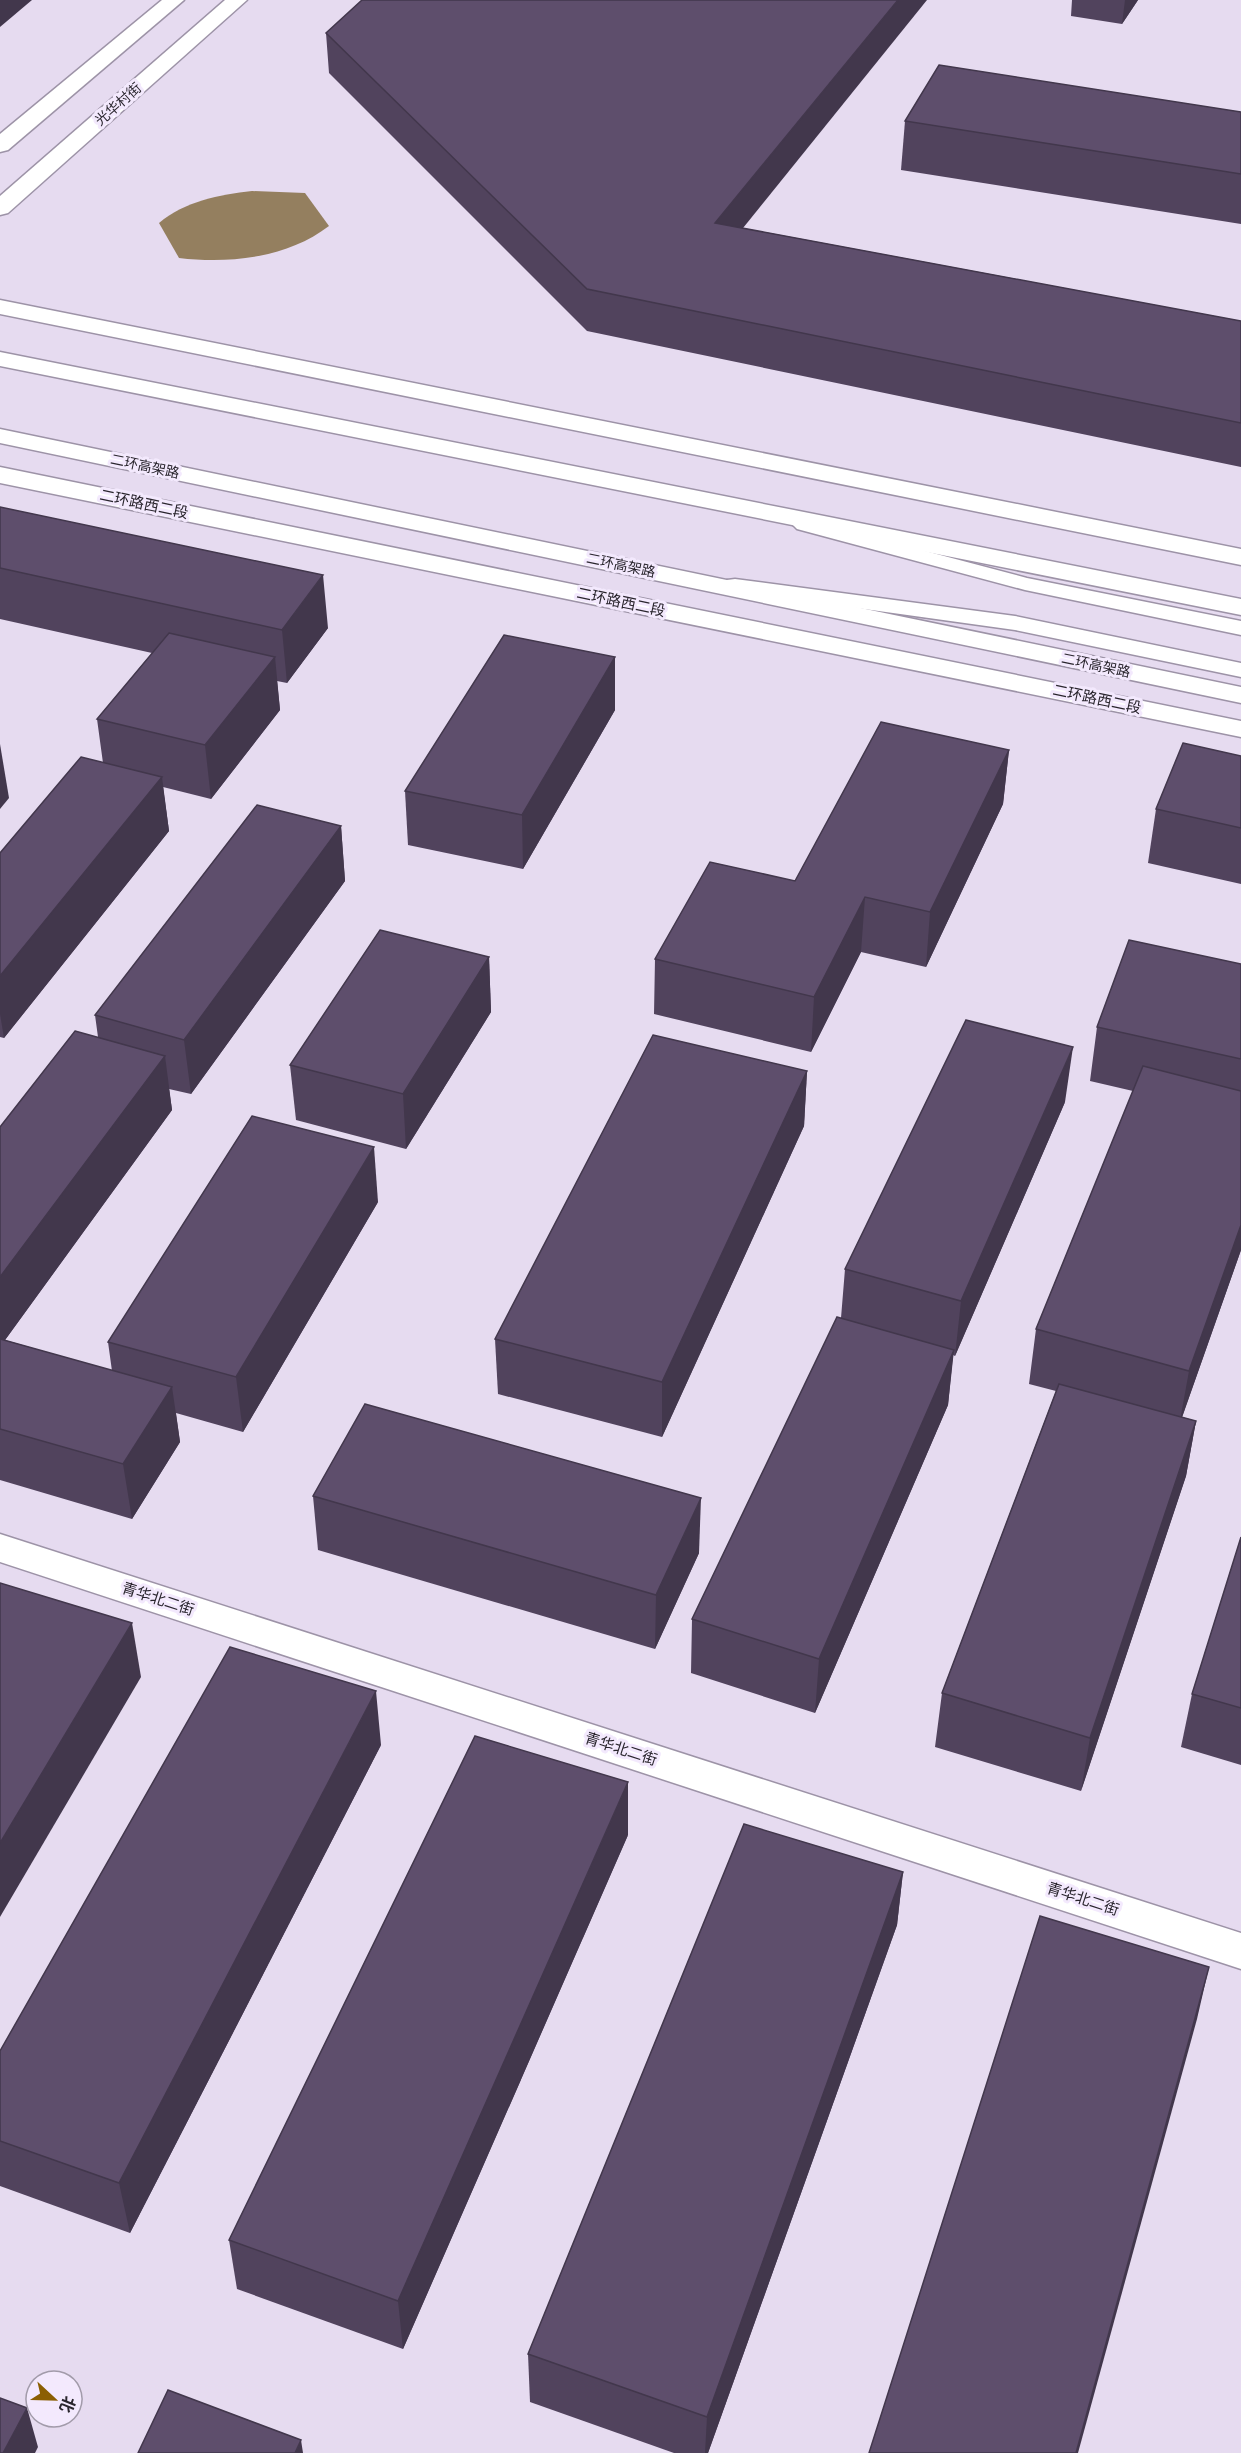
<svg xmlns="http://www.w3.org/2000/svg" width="1241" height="2453" viewBox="0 0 1241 2453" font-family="'Golos Text','Noto Sans SC',sans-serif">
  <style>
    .water { fill: #947f5f }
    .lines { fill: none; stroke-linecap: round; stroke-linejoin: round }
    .lane-casing { stroke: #9d93a7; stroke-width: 3 }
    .street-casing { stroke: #9d93a7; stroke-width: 3 }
    .secondary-casing { stroke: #9d93a7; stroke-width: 3 }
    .highway-casing { stroke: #9d93a7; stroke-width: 3 }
    .lane { fill: #fff; fill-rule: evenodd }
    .street { fill: #fff; fill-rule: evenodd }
    .secondary { fill: #fff; fill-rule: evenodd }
    .highway { fill: #fff; fill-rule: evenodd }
    .wall { fill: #51435d }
    .shaded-wall { fill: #42374c }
    .building { fill: #5e4e6c; stroke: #42374c; stroke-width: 1.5 }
    .labels { text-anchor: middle; stroke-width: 6; stroke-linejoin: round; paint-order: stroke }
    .far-street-label { font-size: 14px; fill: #29252d; stroke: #f3e9fd }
    .street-label { font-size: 15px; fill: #29252d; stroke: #f3e9fd }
  </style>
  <rect width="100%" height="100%" fill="#e6dbf0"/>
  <!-- water -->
  <path class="water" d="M252 191 305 193 329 226C287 258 230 264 179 258L159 223C185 201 219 195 252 191Z"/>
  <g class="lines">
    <defs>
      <g id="lane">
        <path d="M804 519 1027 578 1241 621V635L1025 590 797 529 793 525 797 521Z"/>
        <path d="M735 579 1015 616 1241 663V677L1015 630 727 590 724 585 727 580Z"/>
      </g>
      <path id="street" d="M0 1534 1241 1933V1969L0 1562Z"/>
      <g id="secondary">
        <path d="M162 0H184L8 150 0 152V134Z"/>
        <path d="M225 0H247L8 213 0 215V196Z"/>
        <path d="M0 300 1241 549V565L0 314Z"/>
        <path d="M0 467 1241 721V737L0 483Z"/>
      </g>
      <g id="highway">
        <path d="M0 352 1241 599V615L0 366Z"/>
        <path d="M0 429 1241 687V703L0 443Z"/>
      </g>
    </defs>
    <!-- lane casing -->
    <use href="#lane" class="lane-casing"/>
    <!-- street casing -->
    <use href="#street" class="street-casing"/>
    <!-- secondary casing -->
    <use href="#secondary" class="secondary-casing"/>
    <!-- highway casing -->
    <use href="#highway" class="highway-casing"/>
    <!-- lane -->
    <use href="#lane" class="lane"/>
    <!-- street -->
    <use href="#street" class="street"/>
    <!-- secondary -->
    <use href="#secondary" class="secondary"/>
    <!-- highway -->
    <use href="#highway" class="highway"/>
  </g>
  <!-- wall -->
  <g class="wall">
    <path d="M1072 0H1138L1122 24 1071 16Z"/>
    <path d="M326 33 743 228 1241 321V467L587 331 329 73Z"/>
    <path d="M1241 112V224L901 170 905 121Z"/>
    <path d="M0 507 328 628 287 683 277 681 280 710 211 799 163 787 169 831 4 1038 0 1037V853L103 763 97 719 152 653 0 619Z"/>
    <path d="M615 657V710L523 869 408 845 405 791Z"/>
    <path d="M1009 750 1003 804 926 967 861 952 811 1052 654 1014 655 959 795 881Z"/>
    <path d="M1241 756V884L1148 863 1156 809Z"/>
    <path d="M341 826 345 881 191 1094 169 1089 172 1110 5 1340 112 1371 108 1342 378 1202 243 1432 176 1413 180 1442 132 1519 0 1480V1127L98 1037 95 1015Z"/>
    <path d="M489 957 491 1012 406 1149 296 1120 290 1065Z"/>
    <path d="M1241 964V1250L1182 1417 1196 1421 1186 1476 1081 1791 935 1747 942 1693 1056 1391 1029 1384 1036 1329 1133 1091 1090 1081 1097 1027Z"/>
    <path d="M807 1071 804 1126 662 1437 498 1394 495 1339Z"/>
    <path d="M1065 1102 955 1356 953 1355 948 1405 815 1713 691 1673 692 1619 841 1318 845 1269Z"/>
    <path d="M313 1496 699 1553 655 1649 318 1550Z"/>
    <path d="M1241 1537V1765L1181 1747 1192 1694Z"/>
    <path d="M381 1745 130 2233 0 2186V2051Z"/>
    <path d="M628 1835 403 2349 237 2289 229 2240Z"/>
    <path d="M903 1872 897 1925 708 2453H674L530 2402 528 2354Z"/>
  </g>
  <!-- shaded-wall -->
  <g class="shaded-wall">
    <path d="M0 0H32L0 27Z"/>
    <path d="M898 0H927L714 264 715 223Z"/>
    <path d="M1125 0H1138L1122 24Z"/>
    <path d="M323 575 328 628 287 683 282 630Z"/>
    <path d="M275 657 280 710 211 799 205 745Z"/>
    <path d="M615 657V710L523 869 522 815Z"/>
    <path d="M0 744 9 798 0 809Z"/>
    <path d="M1009 750 1003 804 926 967 930 912Z"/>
    <path d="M162 777 169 831 4 1038 0 1014V976Z"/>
    <path d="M341 826 345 881 191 1094 184 1040Z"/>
    <path d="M865 897 861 952 811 1052 814 997Z"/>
    <path d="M489 957 491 1012 406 1149 403 1094Z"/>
    <path d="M1073 1047 1065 1102 955 1356 961 1301Z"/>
    <path d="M165 1056 172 1110 0 1347V1277Z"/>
    <path d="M807 1071 804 1126 662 1437V1382Z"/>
    <path d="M374 1147 378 1202 243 1432 236 1377Z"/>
    <path d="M1241 1225V1250L1179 1426 1189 1371Z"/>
    <path d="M954 1350 948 1405 815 1713 819 1659Z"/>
    <path d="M172 1387 180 1442 132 1519 123 1464Z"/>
    <path d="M1196 1421 1186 1476 1081 1791 1090 1738Z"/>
    <path d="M701 1498 699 1553 655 1649 656 1595Z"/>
    <path d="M132 1623 141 1677 0 1917V1843Z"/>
    <path d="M376 1691 381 1745 130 2233 119 2183Z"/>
    <path d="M628 1782V1835L403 2349 398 2301Z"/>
    <path d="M903 1872 897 1925 708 2453H705L707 2417Z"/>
    <path d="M1209 1967 1197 2019 1078 2453H1076Z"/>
    <path d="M27 2408 38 2447 35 2453H3Z"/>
    <path d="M301 2440 303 2453H295Z"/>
  </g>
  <!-- building -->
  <g class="building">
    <path d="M362 0H898L715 223 1241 321V423L587 289 326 33Z"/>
    <path d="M939 65 1241 112V174L905 121Z"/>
    <path d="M0 507 323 575 282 630 0 568Z"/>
    <path d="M169 633 275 657 205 745 97 719Z"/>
    <path d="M504 635 615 657 522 815 405 791Z"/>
    <path d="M881 722 1009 750 930 912 865 897 814 997 655 959 710 862 795 881Z"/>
    <path d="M1183 743 1241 756V828L1156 809Z"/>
    <path d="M81 757 162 777 0 976V853Z"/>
    <path d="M257 805 341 826 184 1040 95 1015Z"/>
    <path d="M380 930 489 957 403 1094 290 1065Z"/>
    <path d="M1129 940 1241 964V1059L1097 1027Z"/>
    <path d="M966 1020 1073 1047 961 1301 845 1269Z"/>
    <path d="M75 1031 165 1056 0 1277V1127Z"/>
    <path d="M653 1035 807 1071 662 1382 495 1339Z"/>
    <path d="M1143 1066 1241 1091V1225L1189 1371 1036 1329Z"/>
    <path d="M252 1116 374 1147 236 1377 108 1342Z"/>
    <path d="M837 1317 954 1350 819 1659 692 1619Z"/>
    <path d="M0 1339 172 1387 123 1464 0 1429Z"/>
    <path d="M1059 1384 1196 1421 1090 1738 942 1693Z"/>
    <path d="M365 1404 701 1498 656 1595 313 1496Z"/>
    <path d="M1241 1537V1708L1192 1694Z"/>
    <path d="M0 1583 132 1623 0 1843Z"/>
    <path d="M230 1647 376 1691 119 2183 0 2141V2051Z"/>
    <path d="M475 1736 628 1782 398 2301 229 2240Z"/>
    <path d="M744 1824 903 1872 707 2417 528 2354Z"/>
    <path d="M1040 1916 1209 1967 1076 2453H869Z"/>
    <path d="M168 2390 301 2440 295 2453H138Z"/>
    <path d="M0 2398 27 2408 3 2453H0Z"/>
  </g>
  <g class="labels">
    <!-- far-street labels -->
    <g class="far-street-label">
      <text transform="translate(118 104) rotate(-41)" y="5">光华村街</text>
      <text transform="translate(145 466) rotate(12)" y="5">二环高架路</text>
      <text transform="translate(621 565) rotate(12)" y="5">二环高架路</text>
      <text transform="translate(1096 665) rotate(12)" y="5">二环高架路</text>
    </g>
    <!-- street labels -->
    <g class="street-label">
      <text transform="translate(144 504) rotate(12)" y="5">二环路西二段</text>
      <text transform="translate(621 602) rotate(12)" y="5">二环路西二段</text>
      <text transform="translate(1097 699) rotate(12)" y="5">二环路西二段</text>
      <text transform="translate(158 1599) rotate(18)" y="5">青华北二街</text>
      <text transform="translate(621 1749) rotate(18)" y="5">青华北二街</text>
      <text transform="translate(1083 1899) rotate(18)" y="5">青华北二街</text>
    </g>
  </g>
  <!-- north arrow -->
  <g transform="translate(54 2399) rotate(112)"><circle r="28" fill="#f3e9fd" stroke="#a29baa" stroke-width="1.5"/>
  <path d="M0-4.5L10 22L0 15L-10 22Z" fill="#8b5f03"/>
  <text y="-9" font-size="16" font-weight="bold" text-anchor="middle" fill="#29252d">北</text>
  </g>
</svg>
